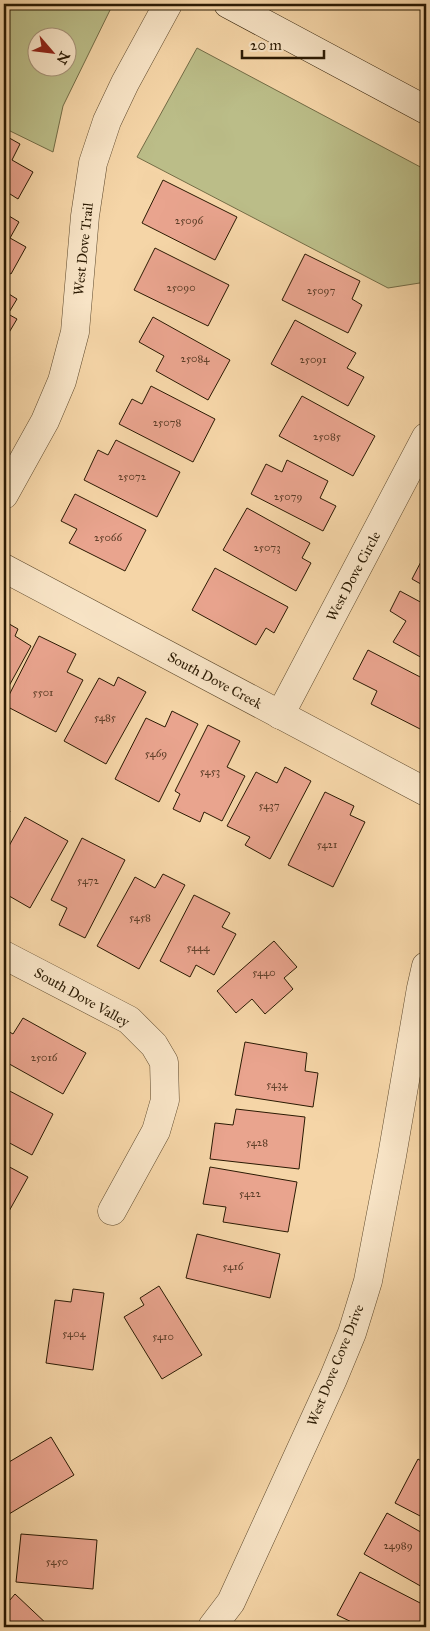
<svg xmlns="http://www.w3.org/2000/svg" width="430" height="1631" viewBox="0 0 430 1631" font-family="'IM FELL Great Primer',serif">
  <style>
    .green { fill: #bbbd88; stroke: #736c46; fill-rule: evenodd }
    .building { fill: #e9a48e; stroke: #2b1a03 }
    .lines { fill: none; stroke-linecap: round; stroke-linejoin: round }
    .minor-casing { stroke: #5e492c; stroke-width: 29 }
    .tertiary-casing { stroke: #5e492c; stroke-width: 29 }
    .secondary-casing { stroke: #2b1a03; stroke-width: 29 }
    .minor { stroke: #f8e4c6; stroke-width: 28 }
    .tertiary { stroke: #f8e4c6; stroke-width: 28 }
    .secondary { stroke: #f8e4c6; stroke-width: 28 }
    .labels { text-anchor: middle; stroke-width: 4.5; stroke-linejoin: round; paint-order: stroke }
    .number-label { font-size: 11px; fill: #5a3c26 }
    .street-label { font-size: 14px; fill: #2b1a03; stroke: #f8e4c6 }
  </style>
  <rect width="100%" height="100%" fill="#f5d5a7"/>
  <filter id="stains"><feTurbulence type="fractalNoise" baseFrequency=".004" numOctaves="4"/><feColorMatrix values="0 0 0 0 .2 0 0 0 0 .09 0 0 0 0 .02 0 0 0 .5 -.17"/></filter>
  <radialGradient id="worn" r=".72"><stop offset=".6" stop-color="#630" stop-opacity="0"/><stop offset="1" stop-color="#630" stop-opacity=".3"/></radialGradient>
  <!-- green -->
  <g class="green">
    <path d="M4 4H113L63 106 53 152 4 128ZM38 38H68V68H38Z"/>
    <path d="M197 48 426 170V282L388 288 137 157Z"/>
  </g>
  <!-- building -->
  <g class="building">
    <path d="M4 135 20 144 12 160 33 172 18 199 10 194 4 204Z"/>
    <path d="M163 180 237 217 215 260 142 223Z"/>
    <path d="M4 213 19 222 10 238 26 247 11 274 4 270Z"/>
    <path d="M155 248 229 285 208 326 134 290Z"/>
    <path d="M305 254 360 281 352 299 362 305 348 333 282 300Z"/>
    <path d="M4 291 17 299 8 314 17 319 4 341Z"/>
    <path d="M153 317 230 360 208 400 156 371 164 356 139 342Z"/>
    <path d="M295 320 356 353 347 368 364 377 348 406 271 364Z"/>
    <path d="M151 386 215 419 193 462 119 424 132 399 142 404Z"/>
    <path d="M302 396 375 436 353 476 279 436Z"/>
    <path d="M116 440 180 472 157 517 84 480 98 450 108 455Z"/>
    <path d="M287 460 328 481 320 498 336 506 323 531 251 494 266 464 282 472Z"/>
    <path d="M75 494 146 530 125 571 69 543 77 529 61 521Z"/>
    <path d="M247 508 310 543 302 558 311 563 296 591 223 550Z"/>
    <path d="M426 552V587L412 579Z"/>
    <path d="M215 568 288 607 274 633 266 628 256 645 192 610Z"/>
    <path d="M400 591 426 605V660L393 642 406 621 390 611Z"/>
    <path d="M4 621 18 629 15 636 31 646 4 695Z"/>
    <path d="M39 636 76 654 67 672 83 680 56 732 4 705Z"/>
    <path d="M368 650 426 680V732L371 704 377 691 353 679Z"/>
    <path d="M118 677 146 692 106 764 64 741 99 678 114 686Z"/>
    <path d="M172 711 198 724 159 802 115 779 146 718 165 727Z"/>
    <path d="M208 725 240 741 227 767 245 776 222 821 204 812 200 822 173 809 180 794 175 791Z"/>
    <path d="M285 767 311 781 270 859 245 845 250 837 227 826 256 772 277 783Z"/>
    <path d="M325 792 354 806 350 815 365 822 333 887 288 865Z"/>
    <path d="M4 808 10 811 4 822Z"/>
    <path d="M25 817 68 841 30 908 4 893V855Z"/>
    <path d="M82 838 125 860 85 938 59 925 67 908 51 900Z"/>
    <path d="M163 874 185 885 139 969 97 946 135 877 155 888Z"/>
    <path d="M194 895 230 913 222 927 236 934 214 975 196 965 190 977 160 961Z"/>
    <path d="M274 941 297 967 284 978 293 989 265 1014 252 999 236 1013 217 991Z"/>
    <path d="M23 1018 86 1053 63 1094 4 1061V1034L6 1030 13 1034Z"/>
    <path d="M245 1042 307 1053 305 1071 318 1073 313 1107 235 1095Z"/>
    <path d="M4 1088 53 1114 32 1155 4 1140Z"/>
    <path d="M236 1109 305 1117 299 1169 210 1159 215 1123 233 1125Z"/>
    <path d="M4 1164 28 1177 8 1213 4 1211Z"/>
    <path d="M210 1167 297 1182 288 1232 223 1222 226 1207 203 1204Z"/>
    <path d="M197 1234 280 1254 270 1298 186 1278Z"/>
    <path d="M159 1286 202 1355 162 1379 124 1317 144 1305 140 1298Z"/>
    <path d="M73 1289 104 1293 93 1370 46 1363 55 1300 71 1302Z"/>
    <path d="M51 1437 74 1475 4 1517V1465Z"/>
    <path d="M418 1459 426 1464V1519L395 1503Z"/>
    <path d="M387 1513 426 1535V1585L424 1588 364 1554Z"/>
    <path d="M21 1534 97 1540 93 1589 16 1582Z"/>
    <path d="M360 1572 426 1606V1621L423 1627H362L337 1615Z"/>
    <path d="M15 1594 50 1627H4V1607Z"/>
  </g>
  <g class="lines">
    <defs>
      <g id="minor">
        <path d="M4 495 45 421 62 381 75 332 85 216 93 163 107 121 125 83 168 4"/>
        <path d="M4 568 426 792"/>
        <path d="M280 715 426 437"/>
        <path d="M4 955 129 1020 154 1045 164 1062 165 1100 156 1131 112 1211"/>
      </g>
      <path id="tertiary" d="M212 1627 231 1602 333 1379 352 1333 368 1281 392 1156 421 988 426 966"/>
      <path id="secondary" d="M228 4 426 110"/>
    </defs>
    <!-- minor casing -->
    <use href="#minor" class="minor-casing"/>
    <!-- tertiary casing -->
    <use href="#tertiary" class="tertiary-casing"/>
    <!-- secondary casing -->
    <use href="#secondary" class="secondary-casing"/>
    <!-- minor -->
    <use href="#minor" class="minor"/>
    <!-- tertiary -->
    <use href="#tertiary" class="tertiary"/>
    <!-- secondary -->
    <use href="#secondary" class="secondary"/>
  </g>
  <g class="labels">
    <!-- number labels -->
    <g class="number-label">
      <text x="189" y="224">25096</text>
      <text x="181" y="291">25090</text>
      <text x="321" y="294">25097</text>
      <text x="195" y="362">25084</text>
      <text x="313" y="363">25091</text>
      <text x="167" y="426">25078</text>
      <text x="327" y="440">25085</text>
      <text x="132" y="480">25072</text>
      <text x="288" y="500">25079</text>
      <text x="108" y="541">25066</text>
      <text x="267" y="551">25073</text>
      <text x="43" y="696">5501</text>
      <text x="105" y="721">5485</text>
      <text x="156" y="757">5469</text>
      <text x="210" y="775">5453</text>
      <text x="269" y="809">5437</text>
      <text x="327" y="848">5421</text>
      <text x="88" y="884">5472</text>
      <text x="140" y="921">5458</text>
      <text x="198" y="951">5444</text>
      <text x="264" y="976">5440</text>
      <text x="44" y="1061">25016</text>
      <text x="277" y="1088">5434</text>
      <text x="257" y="1146">5428</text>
      <text x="250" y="1197">5422</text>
      <text x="233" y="1270">5416</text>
      <text x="74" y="1337">5404</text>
      <text x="163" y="1340">5410</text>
      <text x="398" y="1549">24989</text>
      <text x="57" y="1565">5450</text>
    </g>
    <!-- street labels -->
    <g class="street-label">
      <text transform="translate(83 249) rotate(-84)" y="5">West Dove Trail</text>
      <text transform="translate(353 576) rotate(-62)" y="5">West Dove Circle</text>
      <text transform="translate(215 680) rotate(28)" y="5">South Dove Creek</text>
      <text transform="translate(82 997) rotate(29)" y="5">South Dove Valley</text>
      <text transform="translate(335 1365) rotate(-68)" y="5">West Dove Cove Drive</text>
    </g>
  </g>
  <!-- margin -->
  <rect width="430" height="1631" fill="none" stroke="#f5d5a7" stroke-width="20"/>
  <rect x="5" y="5" width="420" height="1621" fill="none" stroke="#2b1a03" stroke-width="2.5"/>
  <rect x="10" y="10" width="410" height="1611" fill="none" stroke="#2b1a03"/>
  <!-- north arrow -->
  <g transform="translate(52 52) rotate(118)"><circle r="24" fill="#f8e4c6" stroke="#a69378"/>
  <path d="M0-4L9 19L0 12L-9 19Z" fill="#8f2418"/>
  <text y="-8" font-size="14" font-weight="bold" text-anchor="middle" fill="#2b1a03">N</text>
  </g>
  <!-- scale -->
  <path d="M242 50v8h82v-8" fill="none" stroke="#2b1a03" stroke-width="2.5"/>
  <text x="250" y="50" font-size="15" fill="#2b1a03" stroke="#f8e4c6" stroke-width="4" paint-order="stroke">20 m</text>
  <rect width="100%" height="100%" filter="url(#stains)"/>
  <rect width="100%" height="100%" fill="url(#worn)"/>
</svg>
